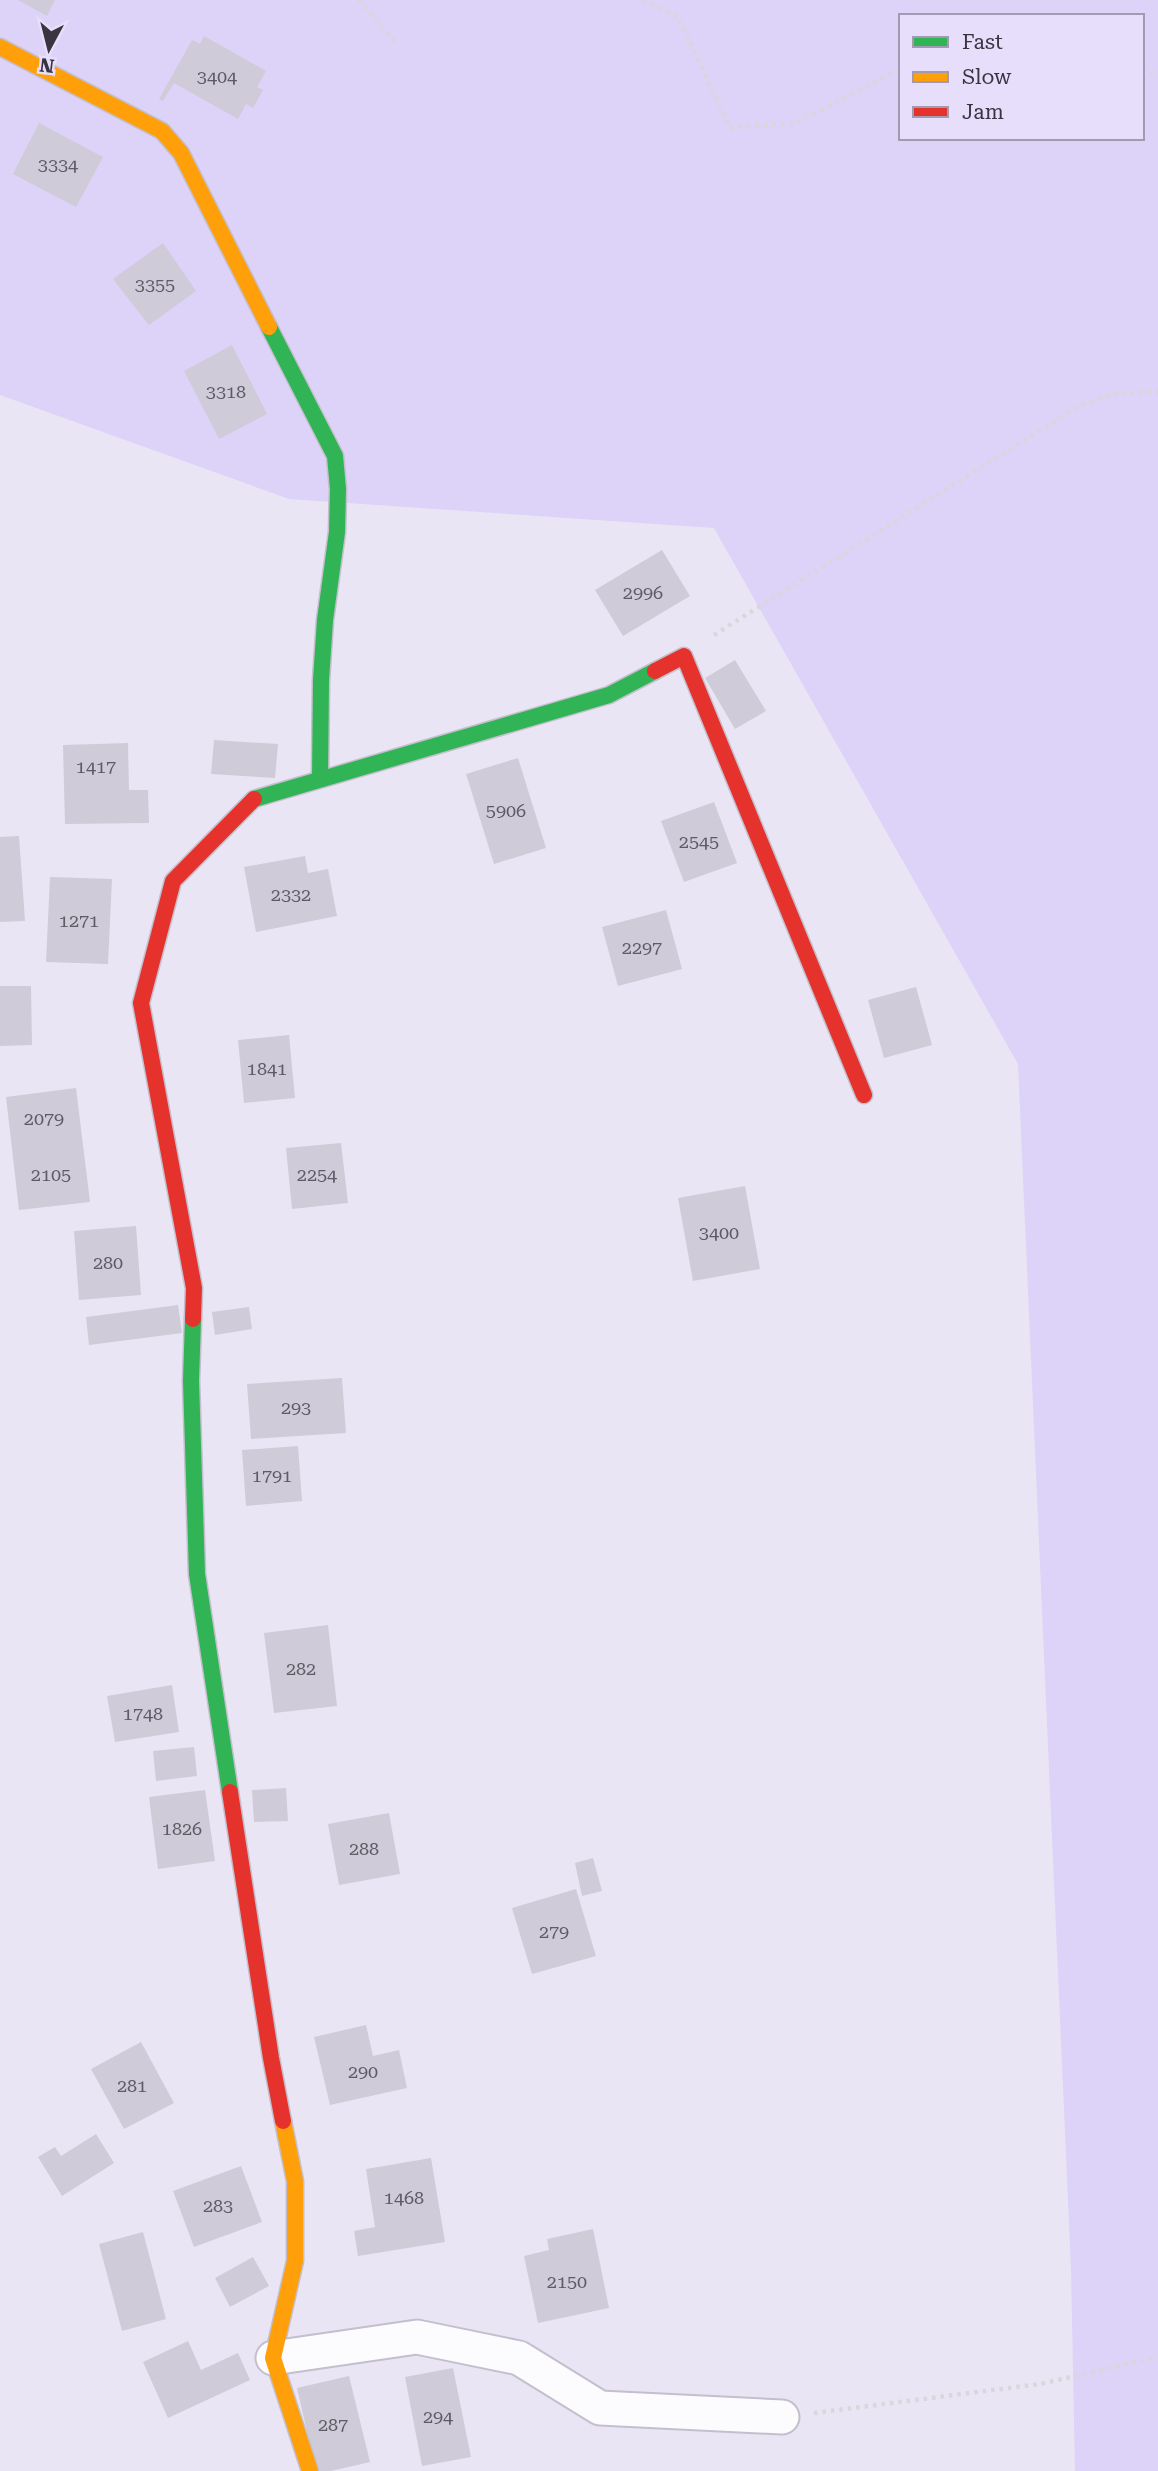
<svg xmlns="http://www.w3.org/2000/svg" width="1158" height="2471" viewBox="0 0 1158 2471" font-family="'Roboto Serif',serif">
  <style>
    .green { fill: #ddd2f7; fill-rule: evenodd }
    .building { fill: #d0cbd8 }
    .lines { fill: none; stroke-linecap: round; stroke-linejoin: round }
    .street-casing { stroke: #c4bfcc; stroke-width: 37 }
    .fast-casing { stroke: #c4bfcc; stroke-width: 19 }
    .slow-casing { stroke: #c4bfcc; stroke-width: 19 }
    .jam-casing { stroke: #c4bfcc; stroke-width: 19 }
    .path { stroke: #d8d7db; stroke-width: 4.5; stroke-dasharray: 3.5 5; stroke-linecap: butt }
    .street { stroke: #fcfbfe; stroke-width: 33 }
    .fast { stroke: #30b455; stroke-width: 16 }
    .slow { stroke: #ff9f0a; stroke-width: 16 }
    .jam { stroke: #e5322d; stroke-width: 16 }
    .labels { text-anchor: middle; stroke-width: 6; stroke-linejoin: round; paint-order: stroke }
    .number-label { font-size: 18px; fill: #5e5a66 }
  </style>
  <rect width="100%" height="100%" fill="#eae5f5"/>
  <!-- green -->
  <path class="green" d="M0 0H1158V2471H1075L1071 2269 1018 1064 714 528 289 499 0 395ZM901 16H1142V138H901Z"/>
  <!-- building -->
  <g class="building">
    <path d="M18 0H55L47 16Z"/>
    <path d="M204 36 266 71 257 87 263 90 253 108 246 104 238 119 174 83 163 101 159 99 192 40 200 44Z"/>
    <path d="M39 123 103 157 76 207 13 174Z"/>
    <path d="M163 243 196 291 149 325 113 279Z"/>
    <path d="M232 345 267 414 219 439 184 371Z"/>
    <path d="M662 550 690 596 623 636 595 590Z"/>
    <path d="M735 660 766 711 735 729 705 678Z"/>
    <path d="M214 740 278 744 275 778 211 774Z"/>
    <path d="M128 743 129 790H148L149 823 65 824 63 745Z"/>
    <path d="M518 758 546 848 494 864 466 774Z"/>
    <path d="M714 802 737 863 684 882 661 821Z"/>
    <path d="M19 836 25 921 0 922V837Z"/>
    <path d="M305 856 308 873 328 869 337 916 256 932 244 867Z"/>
    <path d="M50 877 112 879 108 964 46 962Z"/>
    <path d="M666 910 682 969 618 986 602 927Z"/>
    <path d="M0 986H31L32 1045 0 1046Z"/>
    <path d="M916 987 932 1045 884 1058 868 1000Z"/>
    <path d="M289 1035 295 1098 244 1103 238 1040Z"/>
    <path d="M76 1088 90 1202 19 1210 6 1097Z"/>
    <path d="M341 1143 348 1203 292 1209 286 1148Z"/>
    <path d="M745 1186 760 1269 693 1281 678 1198Z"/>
    <path d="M136 1226 141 1295 79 1300 74 1231Z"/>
    <path d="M178 1305 182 1333 89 1345 86 1317Z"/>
    <path d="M249 1307 252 1329 215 1335 212 1312Z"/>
    <path d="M342 1378 346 1433 251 1439 247 1384Z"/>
    <path d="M298 1446 302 1501 246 1506 242 1450Z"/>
    <path d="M328 1625 337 1706 274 1713 264 1633Z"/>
    <path d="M172 1685 179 1732 115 1742 107 1696Z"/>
    <path d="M194 1747 197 1776 156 1781 153 1751Z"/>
    <path d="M286 1788 288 1821 254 1822 252 1790Z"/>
    <path d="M205 1790 215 1861 158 1869 149 1797Z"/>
    <path d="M389 1813 400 1874 339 1885 328 1824Z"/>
    <path d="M593 1858 602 1891 582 1896 575 1863Z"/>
    <path d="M576 1889 596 1956 532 1974 512 1908Z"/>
    <path d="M366 2025 373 2056 399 2050 407 2088 330 2105 314 2037Z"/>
    <path d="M141 2042 174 2103 124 2129 91 2069Z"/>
    <path d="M96 2134 114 2163 62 2196 38 2157 55 2147 61 2156Z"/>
    <path d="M431 2158 445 2242 358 2256 354 2231 375 2227 366 2169Z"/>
    <path d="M241 2166 262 2222 194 2247 173 2191Z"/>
    <path d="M593 2229 609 2308 538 2323 524 2256 549 2250 547 2239Z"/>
    <path d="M143 2232 166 2319 122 2331 99 2244Z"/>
    <path d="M253 2257 269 2286 230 2307 215 2278Z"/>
    <path d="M188 2341 201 2370 238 2353 250 2380 168 2418 143 2362Z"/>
    <path d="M453 2368 471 2457 422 2466 405 2377Z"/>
    <path d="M349 2376 370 2462 331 2471H316L297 2388Z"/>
  </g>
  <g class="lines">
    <defs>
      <path id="street" d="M273 2358 417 2337 519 2358 600 2408 782 2417"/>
      <g id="fast">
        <path d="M269 327 335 456 338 489 337 532 325 620 321 680 320 778"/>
        <path d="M254 799 609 695 655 671"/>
        <path d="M193 1319 191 1381 197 1574 230 1792"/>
      </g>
      <g id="slow">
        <path d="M0 47 162 131 181 153 269 327"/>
        <path d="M283 2121 295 2181V2261L273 2358 310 2471"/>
      </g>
      <g id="jam">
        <path d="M655 671 684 656 864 1095"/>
        <path d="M193 1319 194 1288 141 1003 173 881 254 799"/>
        <path d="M230 1792 271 2058 283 2121"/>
      </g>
    </defs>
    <!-- street casing -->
    <use href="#street" class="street-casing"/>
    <!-- fast casing -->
    <use href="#fast" class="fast-casing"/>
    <!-- slow casing -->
    <use href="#slow" class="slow-casing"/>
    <!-- jam casing -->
    <use href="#jam" class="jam-casing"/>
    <!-- path -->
    <g class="path">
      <path d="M359 0 396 43"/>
      <path d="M643 0 678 17 730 128 795 123 901 69"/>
      <path d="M1142 70 1158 76"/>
      <path d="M714 635 1077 407 1115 393 1158 392"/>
      <path d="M814 2413 1040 2384 1158 2357"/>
    </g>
    <!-- street -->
    <use href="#street" class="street"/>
    <!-- fast -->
    <use href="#fast" class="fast"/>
    <!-- slow -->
    <use href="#slow" class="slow"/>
    <!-- jam -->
    <use href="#jam" class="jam"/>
  </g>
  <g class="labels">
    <!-- number labels -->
    <g class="number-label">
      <text x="217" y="83">3404</text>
      <text x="58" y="171">3334</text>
      <text x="155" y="291">3355</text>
      <text x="226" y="398">3318</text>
      <text x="643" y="599">2996</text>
      <text x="96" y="773">1417</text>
      <text x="506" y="817">5906</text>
      <text x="699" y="848">2545</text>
      <text x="291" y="901">2332</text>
      <text x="79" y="927">1271</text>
      <text x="642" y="954">2297</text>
      <text x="267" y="1075">1841</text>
      <text x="44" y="1125">2079</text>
      <text x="51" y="1181">2105</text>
      <text x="317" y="1181">2254</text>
      <text x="719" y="1239">3400</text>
      <text x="108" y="1269">280</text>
      <text x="296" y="1414">293</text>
      <text x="272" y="1482">1791</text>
      <text x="301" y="1675">282</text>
      <text x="143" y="1720">1748</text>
      <text x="182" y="1835">1826</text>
      <text x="364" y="1855">288</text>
      <text x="554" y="1938">279</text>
      <text x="363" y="2078">290</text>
      <text x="132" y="2092">281</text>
      <text x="404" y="2204">1468</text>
      <text x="218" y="2212">283</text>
      <text x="567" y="2288">2150</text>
      <text x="438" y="2423">294</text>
      <text x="333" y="2431">287</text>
    </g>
  </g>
  <!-- legend -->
  <rect x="899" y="14" width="245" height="126" fill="#e7defc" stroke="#a19ab1" stroke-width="2"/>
  <rect x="913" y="37" width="35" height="10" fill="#30b455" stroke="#a19ab1" stroke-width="2"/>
  <text x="962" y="49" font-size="21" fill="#383440">Fast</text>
  <rect x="913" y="72" width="35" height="10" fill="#ff9f0a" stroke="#a19ab1" stroke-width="2"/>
  <text x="962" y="84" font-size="21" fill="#383440">Slow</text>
  <rect x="913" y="107" width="35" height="10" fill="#e5322d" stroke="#a19ab1" stroke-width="2"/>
  <text x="962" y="119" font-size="21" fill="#383440">Jam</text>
  <!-- north arrow -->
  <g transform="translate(49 49) rotate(187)" stroke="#e7defc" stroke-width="5" paint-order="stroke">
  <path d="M0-5L12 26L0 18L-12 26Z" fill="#383440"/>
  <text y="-10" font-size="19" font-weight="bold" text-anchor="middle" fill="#383440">N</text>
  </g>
</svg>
